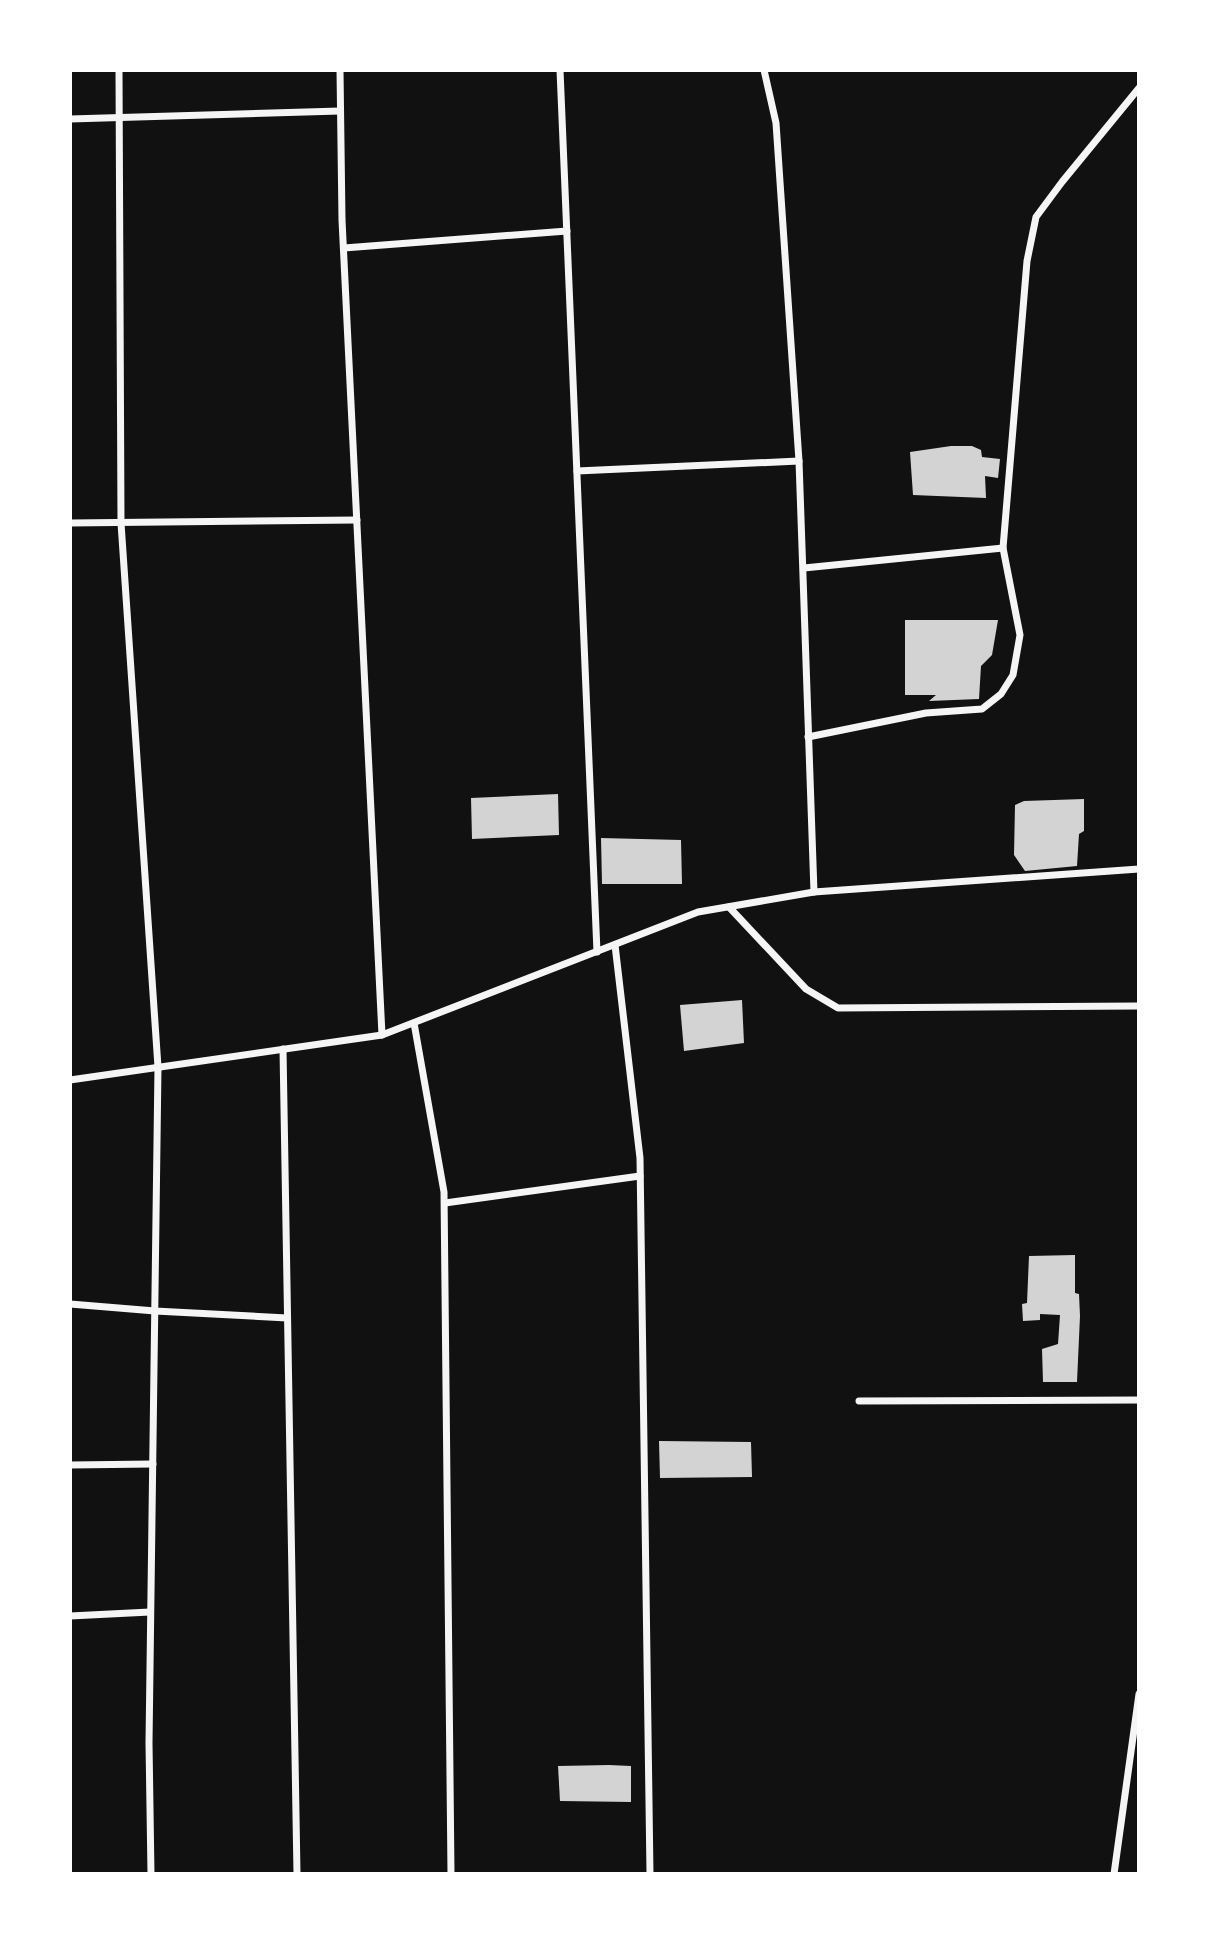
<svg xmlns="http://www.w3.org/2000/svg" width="1209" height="1944" viewBox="0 0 1209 1944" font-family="'Sofia Sans Condensed',sans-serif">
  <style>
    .building { fill: #d3d3d3 }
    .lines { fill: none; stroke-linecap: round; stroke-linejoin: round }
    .minor { stroke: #f5f5f5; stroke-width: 7 }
  </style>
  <rect width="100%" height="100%" fill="#111"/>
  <!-- building -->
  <g class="building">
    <path d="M951 446H972L981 450 982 457 1000 459 998 478 985 476 986 498 913 495 910 452Z"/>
    <path d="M905 620H998L992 655 981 666 979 699 929 701 936 695H905Z"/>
    <path d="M558 794 559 835 472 839 471 798Z"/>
    <path d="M1084 799V831L1079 834 1077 866 1025 871 1014 855 1015 805 1024 801Z"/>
    <path d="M601 838 681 840 682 884H602Z"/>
    <path d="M742 1000 744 1043 684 1051 680 1005Z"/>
    <path d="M1075 1255V1293L1079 1294 1080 1316 1077 1382H1043L1042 1349 1058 1344 1060 1315 1040 1314V1320L1023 1321 1022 1304 1027 1303 1029 1256Z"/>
    <path d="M659 1441 751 1442 752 1477 660 1478Z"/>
    <path d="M609 1765 631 1766V1802L560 1801 558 1766Z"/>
  </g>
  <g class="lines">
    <!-- minor -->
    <g class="minor">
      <path d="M119 70 121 523 158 1067 149 1743 151 1874"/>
      <path d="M340 70 342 220 382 1035 698 912 814 892 1139 869"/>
      <path d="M560 70 597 952"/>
      <path d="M764 70 776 123 799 461 814 892"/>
      <path d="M70 119 340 111"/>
      <path d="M344 248 567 231"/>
      <path d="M577 471 799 461"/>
      <path d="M70 523 357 520"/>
      <path d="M804 568 1003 548"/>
      <path d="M808 737 926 713 982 709 1001 694 1013 675 1020 635 1003 548 1027 261 1036 217 1062 182 1139 88"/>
      <path d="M729 907 806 989 838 1008 1139 1006"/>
      <path d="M615 945 640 1158 650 1874"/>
      <path d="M414 1023 444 1192 451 1874"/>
      <path d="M283 1049 297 1874"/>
      <path d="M70 1080 382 1035"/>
      <path d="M445 1203 640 1176"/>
      <path d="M70 1304 155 1311 287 1318"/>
      <path d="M859 1401 1139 1400"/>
      <path d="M70 1465 153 1464"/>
      <path d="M70 1616 150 1612"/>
      <path d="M1114 1874 1139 1694"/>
    </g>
  </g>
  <!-- border -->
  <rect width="1209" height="1944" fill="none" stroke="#ffffff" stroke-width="144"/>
</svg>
